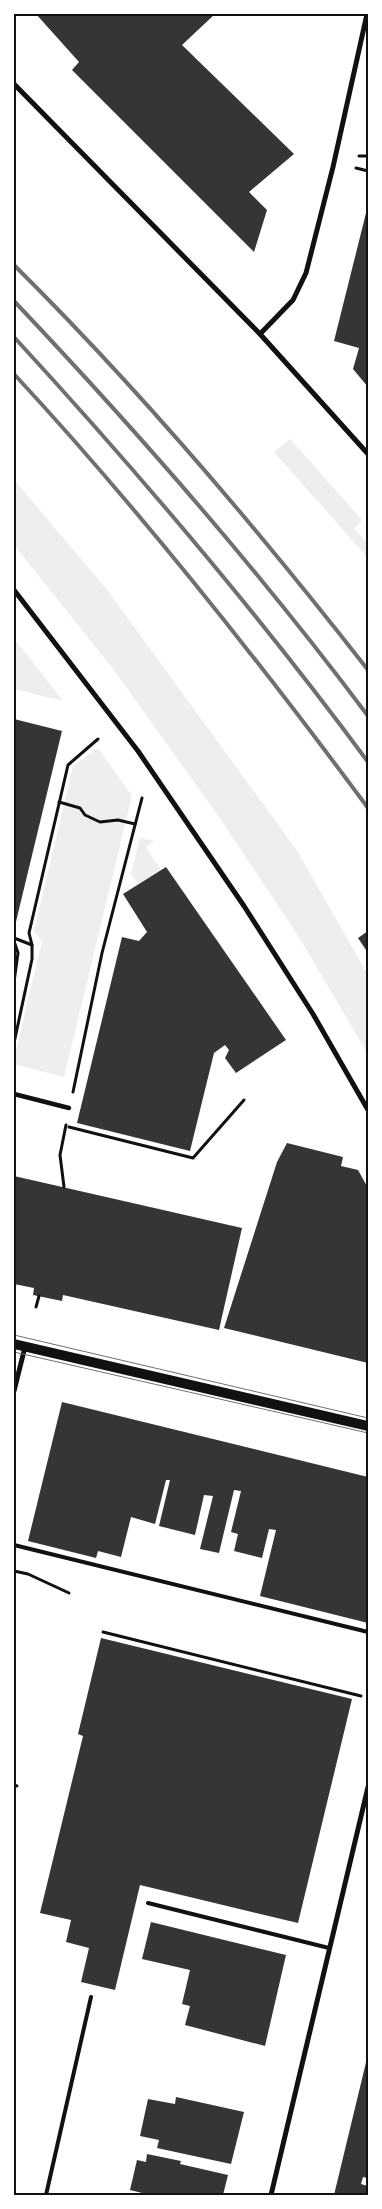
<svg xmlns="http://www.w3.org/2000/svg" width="382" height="2209" viewBox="0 0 382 2209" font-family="'Source Serif 4',serif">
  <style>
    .green { fill: #eee }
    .building { fill: #353535 }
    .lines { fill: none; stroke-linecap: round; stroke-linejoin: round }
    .path { stroke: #111; stroke-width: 3 }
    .service { stroke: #111; stroke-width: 4 }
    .pedestrian { stroke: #111; stroke-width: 4.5 }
    .minor { stroke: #111; stroke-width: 5 }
    .secondary { stroke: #111; stroke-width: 10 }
    .tram { stroke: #707070; stroke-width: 1 }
    .rail { stroke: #707070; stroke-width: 4 }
    .neatline { fill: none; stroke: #111; stroke-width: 2 }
  </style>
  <rect width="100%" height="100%" fill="#fff"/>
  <!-- green -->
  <g class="green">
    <path d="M290 439 362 520 354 528 365 541 368 539V558L274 452Z"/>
    <path d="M14 480 105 587 296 849 368 975V1054L297 934 217 814 113 669 14 545Z"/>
    <path d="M14 642H17L63 701 14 689Z"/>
    <path d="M98 748 132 796 64 1077 14 1064V1059L42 941 34 931 73 766Z"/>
    <path d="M140 838 154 841 146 847 161 870 138 884 131 874Z"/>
  </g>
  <!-- building -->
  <g class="building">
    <path d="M36 14H215L182 45 294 154 249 192 267 210 254 252 72 70 79 62Z"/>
    <path d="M368 205V387L353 369 359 348 334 341Z"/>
    <path d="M14 719 62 731 14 930Z"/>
    <path d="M166 867 286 1040 236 1073 225 1058 229 1050 225 1045 214 1053 190 1151 77 1123 122 937 139 941 147 932 123 894Z"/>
    <path d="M368 931V953L358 938Z"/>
    <path d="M287 1143 343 1157 341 1166 358 1170 368 1188V1363L224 1328 277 1162Z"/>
    <path d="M14 1176 242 1228 219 1330 63 1295 62 1301 33 1295 34 1288 14 1284Z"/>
    <path d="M62 1402 368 1477V1623L260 1596 276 1530 269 1529 262 1558 234 1551 238 1534 231 1532 241 1491 234 1490 219 1553 200 1549 213 1496 204 1495 195 1535 159 1526 170 1480H166L155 1524 131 1517 121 1557 98 1551 96 1558 28 1541Z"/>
    <path d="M101 1638 352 1699 298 1923 140 1885 115 1990 81 1982 89 1948 66 1942 71 1920 40 1913 83 1736 78 1734Z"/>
    <path d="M151 1922 286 1955 265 2046 185 2025 190 2006 182 2004 190 1970 142 1959Z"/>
    <path d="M368 2054V2178L363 2177 361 2184 368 2186V2195H334Z"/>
    <path d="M176 2097 244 2112 231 2164 157 2148 159 2140 140 2136 148 2099 175 2104Z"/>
    <path d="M147 2154 181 2161 180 2164 228 2175 223 2195H150L130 2190 137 2160 146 2162Z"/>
  </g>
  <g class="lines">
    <!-- path -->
    <g class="path">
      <path d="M359 156H368"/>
      <path d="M356 168 368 171"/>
      <path d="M59 802 80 808 85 815 100 822 118 820 135 824"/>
      <path d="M14 938 32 945"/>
      <path d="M14 941 18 953 14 982"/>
      <path d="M14 1043 32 959V945L29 933 68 765 98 739"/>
      <path d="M73 1092 102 953 142 798"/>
      <path d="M69 1127 193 1158 244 1100"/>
      <path d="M64 1187 60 1155 66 1125"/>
      <path d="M36 1307 39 1296"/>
      <path d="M14 1571 28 1574 69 1593"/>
      <path d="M103 1632 361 1696"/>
      <path d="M14 1785 17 1786"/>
    </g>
    <!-- service -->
    <g class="service">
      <path d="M14 1545 368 1632"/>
      <path d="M148 1903 329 1948"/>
      <path d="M46 2195 91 1997"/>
    </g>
    <!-- pedestrian -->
    <path class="pedestrian" d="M14 1094 69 1108"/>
    <!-- minor -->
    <g class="minor">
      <path d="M14 84 260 334 368 454"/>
      <path d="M260 334 293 300 306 273 333 167 367 14"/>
      <path d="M14 590 138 751 244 906 313 1014 368 1110"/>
      <path d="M14 1391 25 1347"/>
      <path d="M271 2195 368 1787"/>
    </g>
    <!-- secondary -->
    <path class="secondary" d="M14 1344 368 1426"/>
    <!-- tram -->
    <g class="tram">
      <path d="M14 1335 368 1418"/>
      <path d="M14 1352 368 1433"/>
    </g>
    <!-- rail -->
    <g class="rail">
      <path d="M14 265C141 391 258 529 368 670"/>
      <path d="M14 301C139 433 259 570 368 716"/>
      <path d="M14 337C139 473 258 613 368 762"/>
      <path d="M14 374C141 511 257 658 368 808"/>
    </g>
  </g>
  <!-- border -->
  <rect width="382" height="2209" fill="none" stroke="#ffffff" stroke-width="30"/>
  <rect x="15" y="15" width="352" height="2179" class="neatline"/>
</svg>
